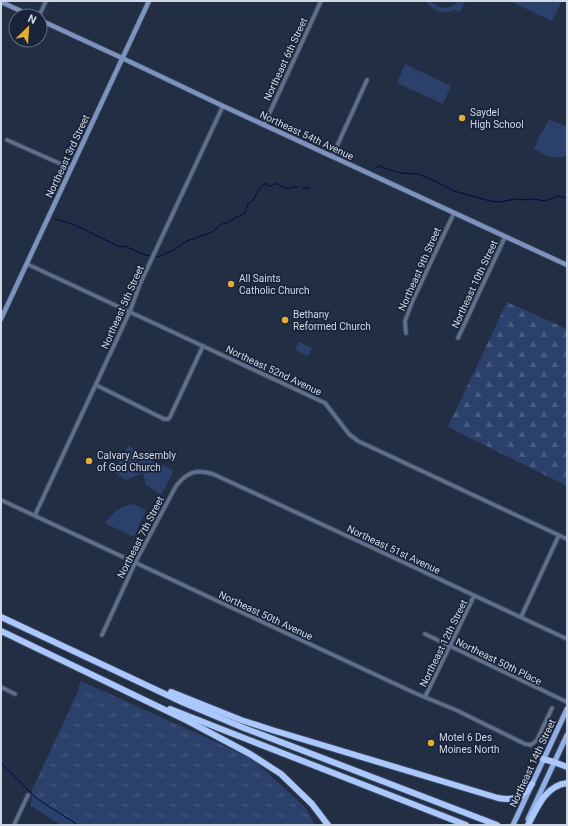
<svg xmlns="http://www.w3.org/2000/svg" width="568" height="826" viewBox="0 0 568 826" font-family="Roboto,sans-serif">
  <style>
    .grass { fill: url(#grass-tufts) }
    .forest { fill: url(#forest-firs) }
    .park { fill: #2b416c }
    .lines { fill: none; stroke-linecap: round; stroke-linejoin: round }
    .stream { stroke: #000b42; stroke-width: 1 }
    .street-casing { stroke: #3e495e; stroke-width: 5.5 }
    .secondary-casing { stroke: #3e495e; stroke-width: 6 }
    .primary-casing { stroke: #3e495e; stroke-width: 7 }
    .highway-casing { stroke: #3e495e; stroke-width: 8 }
    .street { stroke: #606f8a; stroke-width: 3.5 }
    .secondary { stroke: #7b93be; stroke-width: 4.5 }
    .primary { stroke: #90afe7; stroke-width: 5 }
    .highway { stroke: #aac8fe; stroke-width: 6 }
    .poi-dot { fill: #e4ad35; stroke: #19243a; stroke-width: 1.5 }
    .labels { text-anchor: middle; stroke-width: 3.5; stroke-linejoin: round; paint-order: stroke }
    .street-label { font-size: 10px; fill: #d0d8e6; stroke: #19243a }
    .poi-label { font-size: 10px; fill: #d0d8e6; stroke: #19243a; text-anchor: start }
  </style>
  <defs>
    <pattern id="grass-tufts" width="24" height="20" patternUnits="userSpaceOnUse"><rect width="24" height="20" fill="#2b416c"/><path d="M3 7l-1-3M5 7V3M7 7l1-3M15 17l-1-3M17 17v-4M19 17l1-3" fill="none" stroke="#495c81"/></pattern>
    <pattern id="forest-firs" width="22" height="20" patternUnits="userSpaceOnUse"><rect width="22" height="20" fill="#2b416c"/><path d="M5 1l3.5 6h-7zM16 11l3.5 6h-7z" fill="#495c81"/></pattern>
  </defs>
  <rect width="100%" height="100%" fill="#222e44"/>
  <!-- grass -->
  <path class="grass" d="M81 681 251 758 305 807 315 825H61L31 806 32 790 77 694Z"/>
  <!-- forest -->
  <path class="forest" d="M507 302 567 329V486L448 427Z"/>
  <!-- park -->
  <g class="park">
    <path d="M426 1C434 1 436 7 444 8 451 8 453 4 459 2 460 1 463 1 465 1L460 12 455 10C444 14 433 12 426 1Z"/>
    <path d="M510 1H562L552 21Z"/>
    <path d="M405 64 451 86 443 104 397 83Z"/>
    <path d="M550 120 567 126V155C555 161 545 155 534 149L541 133H542L548 121Z"/>
    <path d="M299 342 312 348 308 356 295 350Z"/>
    <path d="M128 446H129L150 460 171 469 173 472 161 495 146 485 143 473 126 480 114 472Z"/>
    <path d="M133 504 146 510 135 535 131 536 105 523C113 512 120 506 133 504Z"/>
  </g>
  <g class="lines">
    <!-- stream -->
    <g class="stream">
      <path d="M375 168 379 166 400 173 418 174 437 182 454 191 490 201 500 202 515 199 529 200 534 199 545 201 558 196 567 198"/>
      <path d="M303 188H310"/>
      <path d="M55 219 73 224 120 247 125 246 142 254 150 256"/>
      <path d="M156 256 158 257 174 250 187 241 212 232 222 224 229 222 233 219 245 213 248 204 253 200 259 189 266 183 268 186H271L274 184H278C282 187 288 190 293 187H298"/>
      <path d="M1 763 36 798 78 825"/>
    </g>
    <defs>
      <g id="street">
        <path d="M39 16 46 1"/>
        <path d="M264 125 321 1"/>
        <path d="M7 140 70 168"/>
        <path d="M332 157 367 80"/>
        <path d="M27 264 325 403 349 434 358 441 567 539"/>
        <path d="M406 333 405 321 412 302 454 213"/>
        <path d="M458 338 505 237"/>
        <path d="M96 385 164 419H168L170 417 203 346"/>
        <path d="M1 500 417 694 456 710 525 744 531 745 537 740 552 708"/>
        <path d="M35 515 130 311 140 284 223 106"/>
        <path d="M521 617 559 535"/>
        <path d="M425 634 567 702"/>
        <path d="M102 635 135 563 176 486C187 472 196 469 213 474L371 547 567 639"/>
        <path d="M1 687 15 694"/>
        <path d="M425 697 474 596"/>
        <path d="M14 825 28 795"/>
      </g>
      <g id="secondary">
        <path d="M1 2 32 16"/>
        <path d="M40 20 122 58 223 106 567 265"/>
        <path d="M1 319 149 1"/>
      </g>
      <g id="primary">
        <path d="M528 819 567 735"/>
        <path d="M513 825 567 709"/>
      </g>
      <g id="highway">
        <path d="M1 617 182 702 244 728 497 825"/>
        <path d="M1 631 188 721 250 754 281 774 312 804 328 825"/>
        <path d="M171 692 241 720 272 730 498 798C515 801 523 798 532 784"/>
        <path d="M170 709 466 825"/>
        <path d="M543 759 554 762 567 767"/>
        <path d="M528 825C537 808 545 786 567 783"/>
      </g>
    </defs>
    <!-- street casing -->
    <use href="#street" class="street-casing"/>
    <!-- secondary casing -->
    <use href="#secondary" class="secondary-casing"/>
    <!-- primary casing -->
    <use href="#primary" class="primary-casing"/>
    <!-- highway casing -->
    <use href="#highway" class="highway-casing"/>
    <!-- street -->
    <use href="#street" class="street"/>
    <!-- secondary -->
    <use href="#secondary" class="secondary"/>
    <!-- primary -->
    <use href="#primary" class="primary"/>
    <!-- highway -->
    <use href="#highway" class="highway"/>
  </g>
  <!-- markers -->
  <g class="poi-dot">
    <circle cx="462" cy="118" r="4"/>
    <circle cx="231" cy="284" r="4"/>
    <circle cx="285" cy="320" r="4"/>
    <circle cx="89" cy="461" r="4"/>
    <circle cx="431" cy="743" r="4"/>
  </g>
  <g class="labels">
    <!-- street labels -->
    <g class="street-label">
      <text transform="translate(285 59) rotate(-65)" y="4">Northeast 6th Street</text>
      <text transform="translate(307 135) rotate(25)" y="4">Northeast 54th Avenue</text>
      <text transform="translate(67 156) rotate(-65)" y="4">Northeast 3rd Street</text>
      <text transform="translate(419 269) rotate(-66)" y="4">Northeast 9th Street</text>
      <text transform="translate(474 284) rotate(-65)" y="4">Northeast 10th Street</text>
      <text transform="translate(122 307) rotate(-66)" y="4">Northeast 5th Street</text>
      <text transform="translate(274 370) rotate(25)" y="4">Northeast 52nd Avenue</text>
      <text transform="translate(140 537) rotate(-63)" y="4">Northeast 7th Street</text>
      <text transform="translate(394 549) rotate(25)" y="4">Northeast 51st Avenue</text>
      <text transform="translate(266 615) rotate(25)" y="4">Northeast 50th Avenue</text>
      <text transform="translate(443 643) rotate(-64)" y="4">Northeast 12th Street</text>
      <text transform="translate(499 661) rotate(26)" y="4">Northeast 50th Place</text>
      <text transform="translate(532 763) rotate(-65)" y="4">Northeast 14th Street</text>
    </g>
    <!-- poi labels -->
    <g class="poi-label">
      <text x="470" y="116">Saydel<tspan x="470" dy="12">High School</tspan></text>
      <text x="239" y="282">All Saints<tspan x="239" dy="12">Catholic Church</tspan></text>
      <text x="293" y="318">Bethany<tspan x="293" dy="12">Reformed Church</tspan></text>
      <text x="97" y="459">Calvary Assembly<tspan x="97" dy="12">of God Church</tspan></text>
      <text x="439" y="741">Motel 6 Des<tspan x="439" dy="12">Moines North</tspan></text>
    </g>
  </g>
  <!-- border -->
  <rect width="568" height="826" fill="none" stroke="#d0d8e6" stroke-width="4"/>
  <!-- north arrow -->
  <g transform="translate(28 28) rotate(25)"><circle r="19" fill="#19243a" stroke="#626c7f"/>
  <path d="M0-3L7 15L0 10L-7 15Z" fill="#e4ad35"/>
  <text y="-6" font-size="11" font-weight="bold" text-anchor="middle" fill="#d0d8e6">N</text>
  </g>
</svg>
